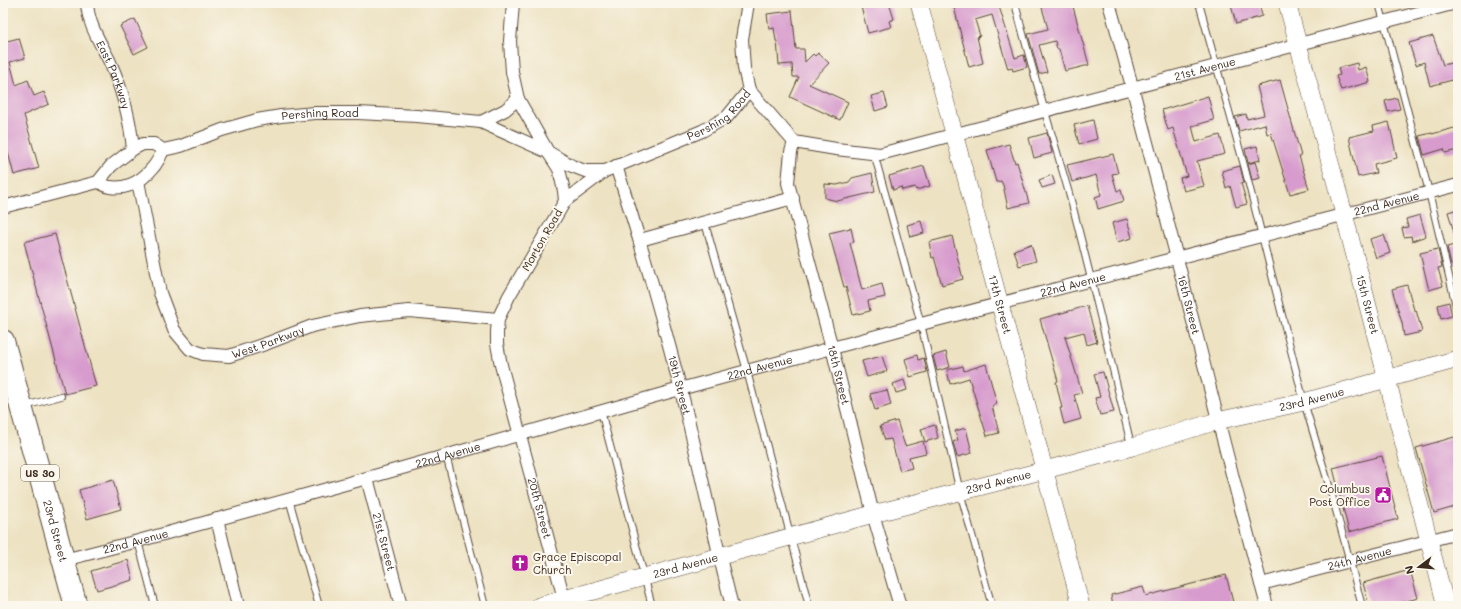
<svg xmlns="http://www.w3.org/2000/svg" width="1461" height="609" viewBox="0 0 1461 609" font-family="Mali,sans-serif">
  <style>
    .building { fill: #d79bcd }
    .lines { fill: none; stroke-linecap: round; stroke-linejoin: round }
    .lane-casing { stroke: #564637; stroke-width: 8 }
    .street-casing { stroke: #564637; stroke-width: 14 }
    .secondary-casing { stroke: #564637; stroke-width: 18 }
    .highway-casing { stroke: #564637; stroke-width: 24 }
    .lane { stroke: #fff; stroke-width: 6 }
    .street { stroke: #fff; stroke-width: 12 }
    .secondary { stroke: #fff; stroke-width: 17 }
    .highway { stroke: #fff; stroke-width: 22 }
    .labels { text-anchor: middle; stroke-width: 4; stroke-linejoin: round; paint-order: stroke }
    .shield { fill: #fbf7ec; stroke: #75685c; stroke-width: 1 }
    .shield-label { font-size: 10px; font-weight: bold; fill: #3b2a1e }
    .street-label { font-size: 11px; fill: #3b2a1e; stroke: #fbf7ec }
    .poi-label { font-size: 11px; fill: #3b2a1e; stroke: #fbf7ec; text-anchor: end }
  </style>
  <rect width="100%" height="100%" fill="#fbf7ec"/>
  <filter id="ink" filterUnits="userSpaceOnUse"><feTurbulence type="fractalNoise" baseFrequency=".025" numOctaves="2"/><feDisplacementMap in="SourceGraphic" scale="8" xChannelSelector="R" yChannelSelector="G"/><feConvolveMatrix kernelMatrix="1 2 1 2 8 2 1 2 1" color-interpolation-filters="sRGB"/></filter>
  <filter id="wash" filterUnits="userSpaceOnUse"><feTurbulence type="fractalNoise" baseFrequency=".012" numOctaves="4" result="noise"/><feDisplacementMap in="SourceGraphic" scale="16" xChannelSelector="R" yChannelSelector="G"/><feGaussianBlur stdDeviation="0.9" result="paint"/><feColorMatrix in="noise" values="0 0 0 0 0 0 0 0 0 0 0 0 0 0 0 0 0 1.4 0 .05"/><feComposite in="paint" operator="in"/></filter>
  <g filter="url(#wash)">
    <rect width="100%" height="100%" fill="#ede2c2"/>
    <g id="blocks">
      <!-- building -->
      <g class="building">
        <path d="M860 3H889L894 19 889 21 891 27 868 33Z"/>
        <path d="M953 3H973L974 6 985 3H998L1015 58 1024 55 1027 67 1013 71 1012 68 1008 69 992 15 975 20 980 36 977 37 983 63 969 67Z"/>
        <path d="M1047 3H1072L1089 65 1065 71 1059 49H1057L1055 41 1039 45 1047 72 1039 74 1028 34 1048 29 1041 4Z"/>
        <path d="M1239 3H1259L1262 16 1236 24 1231 5Z"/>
        <path d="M792 11 796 49H804L805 62 813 54 815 56 818 53 829 63 809 84 848 102 840 120 790 97 799 77H793L792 64 779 65 777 41H776L774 28 769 29 767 14Z"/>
        <path d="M135 19 148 47 134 54 120 26Z"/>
        <path d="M1433 36 1443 65 1451 63 1456 79 1430 86 1424 62 1416 65 1409 43Z"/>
        <path d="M19 38 25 58 10 62 16 85 28 80 34 96 44 92 49 104 24 115 39 168 14 175 3 134V42Z"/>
        <path d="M1357 63 1358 70 1366 67 1370 82 1341 90 1336 76 1340 75 1338 68Z"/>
        <path d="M1280 80 1301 156H1299L1309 189 1290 194 1271 133 1267 134 1265 124 1239 131 1235 117 1246 114 1247 119 1264 115 1257 86Z"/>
        <path d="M884 93 888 107 875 111 871 96Z"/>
        <path d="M1208 96 1214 120 1192 126 1196 142 1220 135 1225 154 1197 161 1204 186 1184 191 1180 178 1187 176 1173 128 1168 130 1162 110Z"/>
        <path d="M1397 98 1400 109 1388 112 1385 101Z"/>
        <path d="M1093 120 1097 139 1079 144 1074 125Z"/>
        <path d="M1389 122 1397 158 1374 164 1376 173 1358 177 1349 137 1374 131 1373 126Z"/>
        <path d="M1458 127V150L1445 153 1444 149 1424 155 1419 136 1432 133V134Z"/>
        <path d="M1047 133 1052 153 1034 158 1029 138Z"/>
        <path d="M1009 144 1015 163 1017 162 1029 203 1008 208 1003 185 1001 181 996 182 987 150Z"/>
        <path d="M1257 146 1260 160 1248 163 1245 149Z"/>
        <path d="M1113 154 1118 173 1112 174 1117 191 1121 190 1124 201 1098 209 1095 197 1101 195 1096 175 1072 182 1067 165Z"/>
        <path d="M1255 162 1260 178 1252 180 1248 164Z"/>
        <path d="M924 166 930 186 916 190 915 187 902 190 901 187 893 190 889 176Z"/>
        <path d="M1240 166 1244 183H1241L1247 204 1236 207 1230 186 1226 188 1222 171Z"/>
        <path d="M872 173 875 192 837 201 825 198V184L837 185 849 182 852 178Z"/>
        <path d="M1052 175 1055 184 1042 188 1039 180Z"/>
        <path d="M1458 209V239H1456L1448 212Z"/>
        <path d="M1420 215 1426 236 1412 241 1411 236 1404 237 1402 228 1408 227 1406 219Z"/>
        <path d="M1127 219 1132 238 1117 242 1112 223Z"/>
        <path d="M921 221 924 233 910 237 907 225Z"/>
        <path d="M851 228 854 242 850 243 862 290 882 284 885 297 868 301 870 311 853 315 846 287H844L829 233Z"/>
        <path d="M55 234 96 386 65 394 24 242Z"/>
        <path d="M1384 235 1390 253 1376 258 1370 239Z"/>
        <path d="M952 236 963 279 942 285 934 257 932 258 929 242Z"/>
        <path d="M1031 244 1036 261 1019 266 1014 250Z"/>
        <path d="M1458 244V263L1451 265 1447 247Z"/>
        <path d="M1438 249 1442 267 1438 268 1443 286 1429 290 1420 253Z"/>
        <path d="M1407 285 1414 310H1416L1422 332 1404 336 1402 323 1392 289Z"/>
        <path d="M1449 302 1452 316 1441 319 1438 305Z"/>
        <path d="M1087 306 1097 342 1087 345 1084 332 1065 337 1082 393 1074 395 1081 419 1064 424 1060 408H1062L1056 382 1058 381 1040 319Z"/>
        <path d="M946 352 950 367 937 371 933 356Z"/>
        <path d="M917 355 918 360 924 358 927 372 910 377 905 359Z"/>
        <path d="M882 356 887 371 867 377 862 361Z"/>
        <path d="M986 364 997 404 992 406 999 433 987 436 969 378 950 384 947 370 963 366 964 371Z"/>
        <path d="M1103 372 1114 412 1100 415 1095 398 1100 397 1094 374Z"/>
        <path d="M904 380 907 390 896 393 893 384Z"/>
        <path d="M887 390 891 405 875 410 870 394Z"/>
        <path d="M897 421 905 446 923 441 926 453 909 457 912 468 900 471 891 439 885 440 880 426Z"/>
        <path d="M935 425 938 438 925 442 921 429Z"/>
        <path d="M966 428 972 453 957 457 953 442 958 440 955 431Z"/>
        <path d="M1458 436V506L1434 513 1416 448Z"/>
        <path d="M1382 456 1398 519 1349 532 1333 468Z"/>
        <path d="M113 480 121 509 87 519 79 490Z"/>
        <path d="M128 560 133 580 97 590 91 571Z"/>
        <path d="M1410 570 1418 598 1389 606H1369L1363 583Z"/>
        <path d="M1226 575 1234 606H1113L1111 595 1143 587 1146 596Z"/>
      </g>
    </g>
  </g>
  <g filter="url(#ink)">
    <use href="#blocks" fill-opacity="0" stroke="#564637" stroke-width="1"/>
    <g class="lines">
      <defs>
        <g id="lane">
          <path d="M1015 3C1032 71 1053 137 1072 204 1093 284 1112 365 1131 445"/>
          <path d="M1199 3 1245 169 1304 402 1331 492 1362 606"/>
          <path d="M1379 3 1429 192 1458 314"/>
          <path d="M874 153 921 324 960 492 992 606"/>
          <path d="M705 223 747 371 809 606"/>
          <path d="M25 406 61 396"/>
          <path d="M601 411 652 606"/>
          <path d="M446 455 485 606"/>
          <path d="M289 499 319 606"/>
          <path d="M138 541 155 606"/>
        </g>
        <g id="street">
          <path id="s1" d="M87 3C88 24 100 42 109 60 122 88 130 118 133 149"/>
          <path id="s2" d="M513 3 510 41 512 72 518 99 548 152 559 169 564 191 565 201 509 296 498 319 497 332V344L501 365 566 606"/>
          <path d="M748 3 742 39 744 68 749 90"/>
          <path id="s3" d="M1109 3C1166 203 1212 406 1267 606"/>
          <path d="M481 122 505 110 518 99"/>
          <path id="s4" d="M794 142 791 152 788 183 832 348 873 514 900 606"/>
          <path id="s5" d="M616 166C640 239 661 313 680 387 699 460 713 534 732 606"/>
          <path id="s6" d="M138 181 160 293 174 330 190 349 203 354 229 356 268 343 312 326 360 316 409 311 498 319"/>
          <path d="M98 182C102 183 106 187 110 187 134 191 155 171 163 150"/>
          <path id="s7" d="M565 201 605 171 702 131 727 117 749 90 794 142 836 149 880 154 1456 3"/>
          <path id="s8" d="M3 207 98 182 111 166 133 149 143 144H154L163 150 181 146 222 130 257 120 281 116 315 113H358L417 116 481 122 548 152 572 166 585 171H605"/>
          <path d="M640 240 793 198"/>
          <path id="s9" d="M367 478 401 606"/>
          <path d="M217 519 238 606"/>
          <path id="s10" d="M64 560 138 541 367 478 680 389 921 324 1458 185"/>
          <path id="s11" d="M1261 584 1458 533"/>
        </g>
        <g id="secondary">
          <path id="s12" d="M919 3 1081 606"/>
          <path id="s13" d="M1287 3 1344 214 1446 606"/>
          <path id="s14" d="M539 606 873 514 1045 470 1132 447 1217 421 1304 402 1458 359"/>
        </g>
        <g id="highway">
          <path id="s15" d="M3 341 76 606"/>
        </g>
      </defs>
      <!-- lane casing -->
      <use href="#lane" class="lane-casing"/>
      <!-- street casing -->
      <use href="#street" class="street-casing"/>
      <!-- secondary casing -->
      <use href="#secondary" class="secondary-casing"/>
      <!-- highway casing -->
      <use href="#highway" class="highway-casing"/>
      <!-- lane -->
      <use href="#lane" class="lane"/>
      <!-- street -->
      <use href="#street" class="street"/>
      <!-- secondary -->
      <use href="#secondary" class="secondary"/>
      <!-- highway -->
      <use href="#highway" class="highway"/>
    </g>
  </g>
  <!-- icons -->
  <defs>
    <symbol id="civic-square" viewBox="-11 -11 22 22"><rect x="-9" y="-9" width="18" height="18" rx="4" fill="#b5179e" stroke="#fbf7ec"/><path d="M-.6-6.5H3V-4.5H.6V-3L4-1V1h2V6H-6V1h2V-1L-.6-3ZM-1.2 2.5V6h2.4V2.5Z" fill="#fff"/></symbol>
    <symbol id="church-square" viewBox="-11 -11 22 22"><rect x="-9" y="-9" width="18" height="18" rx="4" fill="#b5179e" stroke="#fbf7ec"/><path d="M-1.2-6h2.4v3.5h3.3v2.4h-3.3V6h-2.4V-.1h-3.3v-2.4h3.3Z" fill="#fff"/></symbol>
  </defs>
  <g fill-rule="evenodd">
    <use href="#civic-square" x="1373" y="485" width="20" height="20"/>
    <use href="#church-square" x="510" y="553" width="20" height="20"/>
  </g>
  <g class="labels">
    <!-- shield labels -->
    <rect class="shield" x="21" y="465" width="38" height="16" rx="3"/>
    <g class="shield-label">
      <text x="40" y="477">US 30</text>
    </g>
    <!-- street labels -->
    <g class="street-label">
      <text dy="4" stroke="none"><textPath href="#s7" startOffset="710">21st Avenue</textPath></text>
      <text dy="4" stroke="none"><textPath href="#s1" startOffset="77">East Parkway</textPath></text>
      <text dy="4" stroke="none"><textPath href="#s8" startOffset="342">Pershing Road</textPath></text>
      <text dy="4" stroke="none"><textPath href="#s7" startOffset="178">Pershing Road</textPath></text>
      <text dy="4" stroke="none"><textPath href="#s10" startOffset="1370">22nd Avenue</textPath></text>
      <text transform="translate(542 240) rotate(-60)" y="4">Morton Road</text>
      <text dy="4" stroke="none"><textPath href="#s10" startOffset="1046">22nd Avenue</textPath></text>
      <text dy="4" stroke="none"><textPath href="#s12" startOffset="312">17th Street</textPath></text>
      <text dy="4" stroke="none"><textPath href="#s3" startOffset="312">16th Street</textPath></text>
      <text dy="4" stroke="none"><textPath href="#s13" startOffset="312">15th Street</textPath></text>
      <text dy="4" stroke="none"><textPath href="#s6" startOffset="260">West Parkway</textPath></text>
      <text dy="4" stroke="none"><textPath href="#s10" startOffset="722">22nd Avenue</textPath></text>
      <text dy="4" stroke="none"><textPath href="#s4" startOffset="240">18th Street</textPath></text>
      <text dy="4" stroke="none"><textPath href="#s5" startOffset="228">19th Street</textPath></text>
      <text dy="4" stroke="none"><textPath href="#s14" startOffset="800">23rd Avenue</textPath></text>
      <text dy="4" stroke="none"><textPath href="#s10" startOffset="398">22nd Avenue</textPath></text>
      <text dy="4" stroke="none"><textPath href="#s14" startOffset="476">23rd Avenue</textPath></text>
      <text dy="4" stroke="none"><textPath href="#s2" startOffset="541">20th Street</textPath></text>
      <text dy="4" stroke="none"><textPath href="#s15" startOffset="197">23rd Street</textPath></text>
      <text dy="4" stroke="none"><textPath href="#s10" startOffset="74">22nd Avenue</textPath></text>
      <text dy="4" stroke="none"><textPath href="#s9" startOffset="66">21st Street</textPath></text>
      <text dy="4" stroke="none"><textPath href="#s11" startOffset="102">24th Avenue</textPath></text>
      <text dy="4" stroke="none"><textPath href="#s14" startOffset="152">23rd Avenue</textPath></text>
    </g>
    <!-- poi labels -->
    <g class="poi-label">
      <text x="1370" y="493">Columbus<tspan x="1370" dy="13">Post Office</tspan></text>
      <text x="533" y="561" text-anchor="start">Grace Episcopal<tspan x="533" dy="13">Church</tspan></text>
    </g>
  </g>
  <!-- margin -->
  <rect width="1461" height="609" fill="none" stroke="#fbf7ec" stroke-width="16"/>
  <!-- north arrow -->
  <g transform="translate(1419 567) rotate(254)" stroke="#fbf7ec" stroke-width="3" paint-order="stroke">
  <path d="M0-3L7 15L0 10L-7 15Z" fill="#3b2a1e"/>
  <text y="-6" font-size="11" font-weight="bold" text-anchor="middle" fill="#3b2a1e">N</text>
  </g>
</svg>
